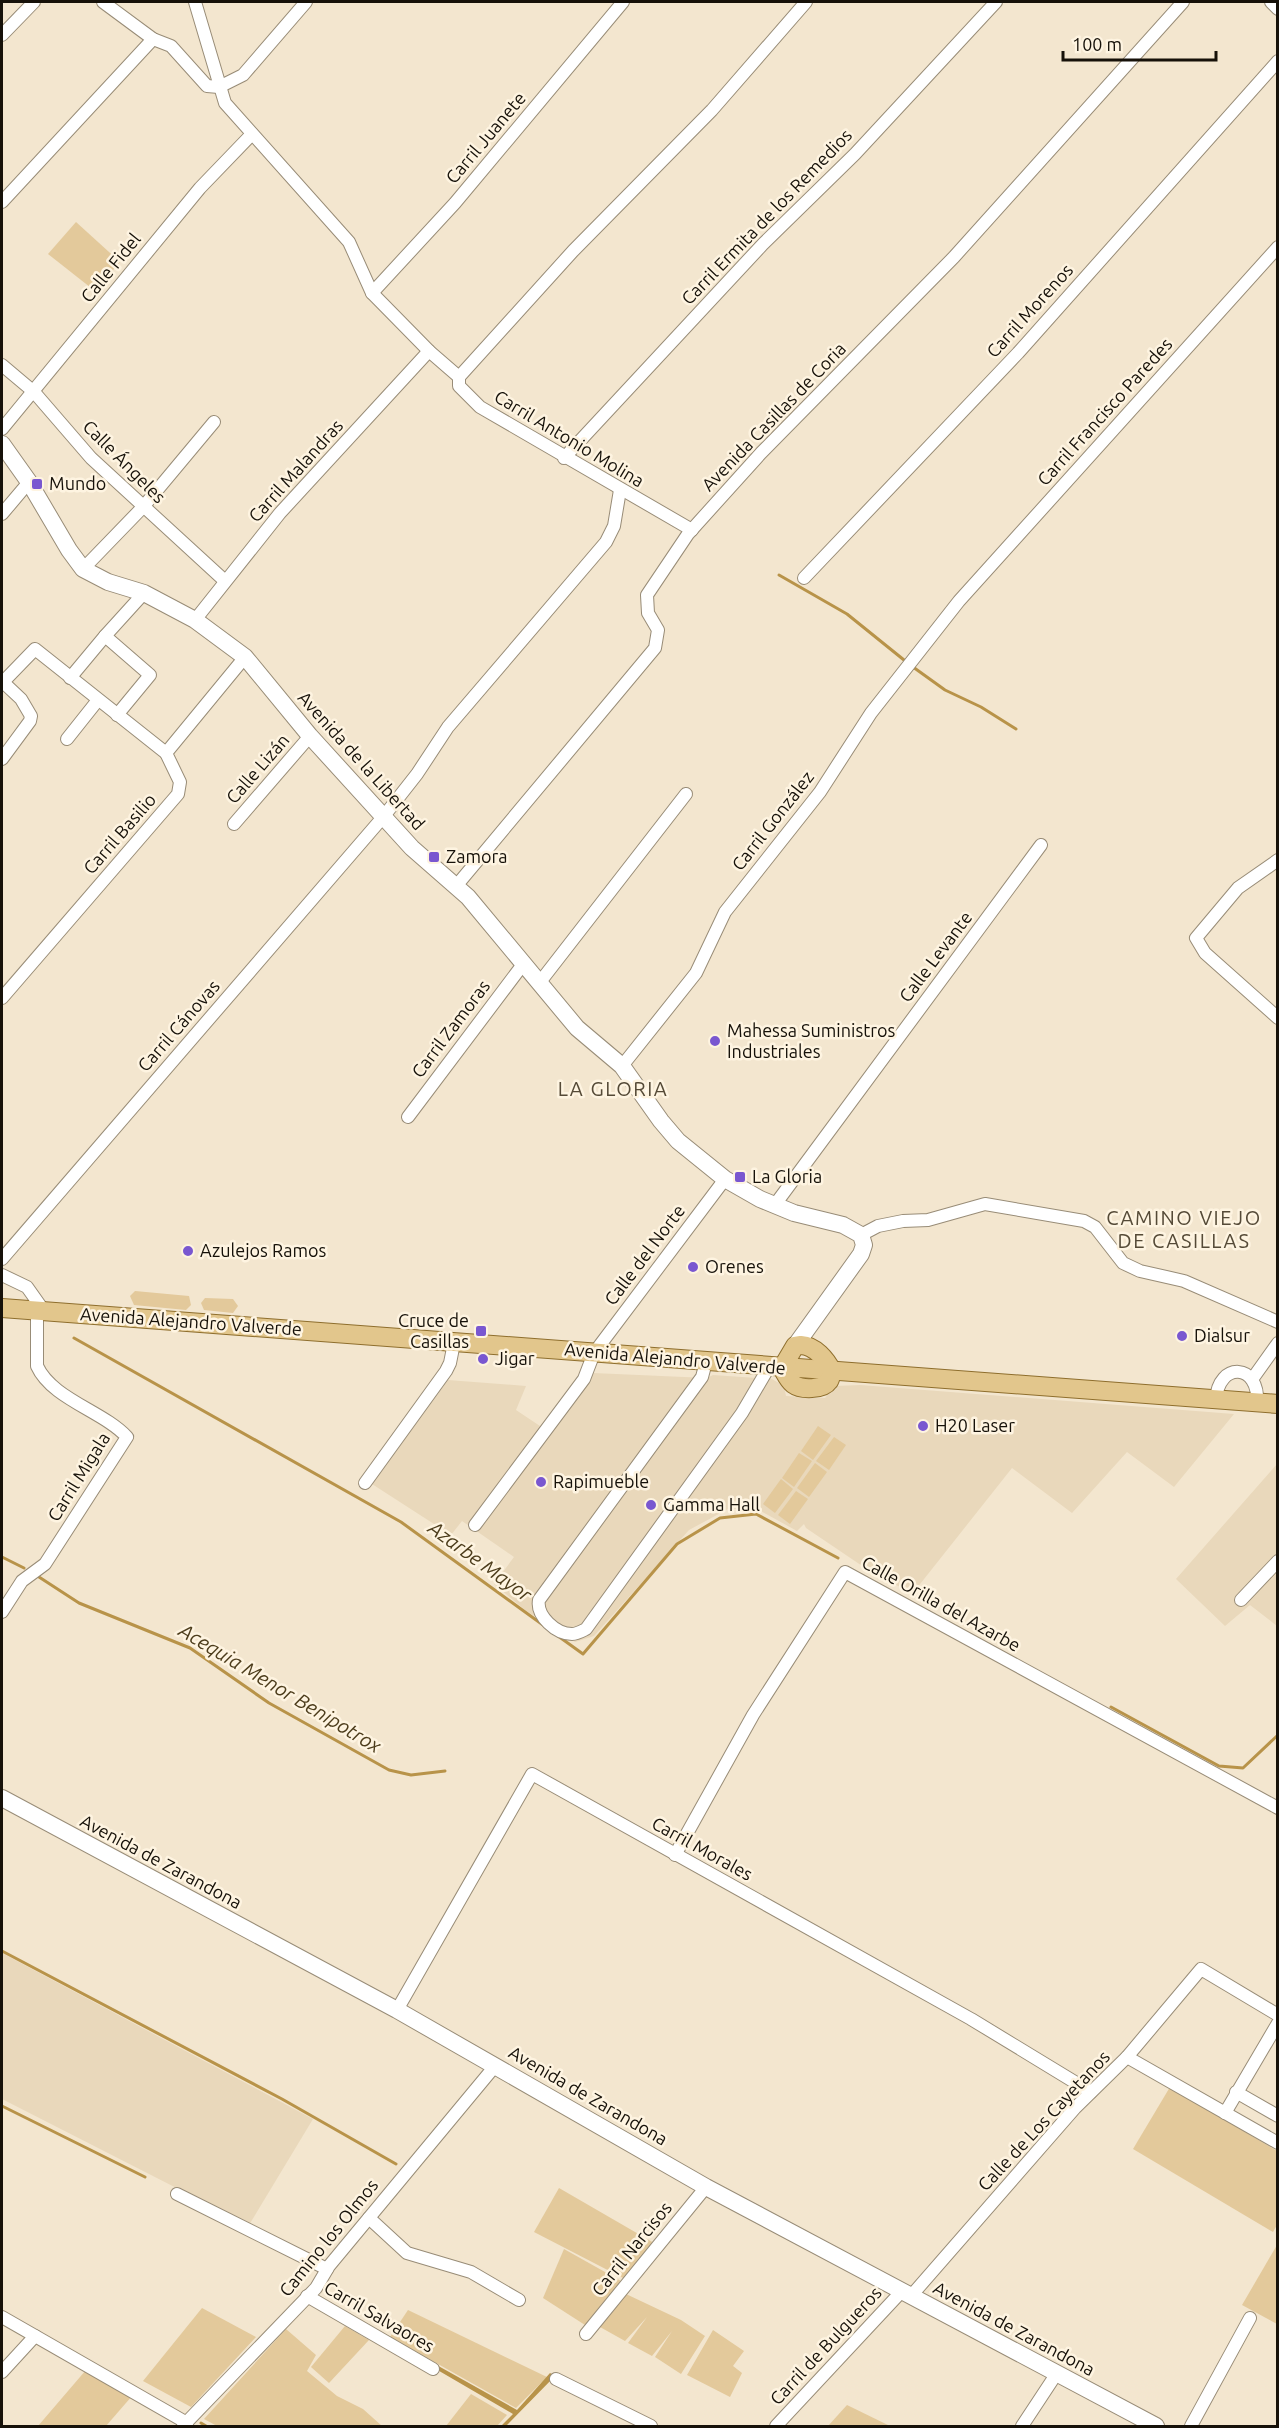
<svg xmlns="http://www.w3.org/2000/svg" width="1279" height="2428" viewBox="0 0 1279 2428" font-family="Ubuntu,sans-serif">
  <style>
    .built { fill: #e9d8bb }
    .green { fill: #e3c99b }
    .water { fill: #b89349 }
    .lines { fill: none; stroke-linecap: round; stroke-linejoin: round }
    .stream { stroke: #b89349; stroke-width: 3 }
    .street-casing { stroke: #988c77; stroke-width: 14 }
    .secondary-casing { stroke: #988c77; stroke-width: 18 }
    .primary-casing { stroke: #8e6e2d; stroke-width: 20 }
    .street { stroke: #fff; stroke-width: 12 }
    .secondary { stroke: #fff; stroke-width: 16 }
    .primary { stroke: #e2c68c; stroke-width: 18 }
    .poi-dot { fill: #7957d0; stroke: #fef4e1; stroke-width: 2 }
    .labels { text-anchor: middle; stroke-width: 5; stroke-linejoin: round; paint-order: stroke }
    .street-label { font-size: 18px; fill: #161109; stroke: #fef4e1 }
    .poi-label { font-size: 18px; fill: #161109; stroke: #fef4e1; text-anchor: start }
    .neighbourhood-label { font-size: 20px; letter-spacing: 1.5px; fill: #554a37; stroke: #fef4e1 }
    .water-label { font-size: 20px; font-style: italic; fill: #4d3d1c; stroke: #fef4e1 }
  </style>
  <rect width="100%" height="100%" fill="#f3e6cf"/>
  <!-- built -->
  <g class="built">
    <path d="M593 1373 707 1378 713 1375 772 1379 784 1386 786 1396 825 1398 835 1386 860 1385 1234 1414 1174 1487 1127 1452 1072 1513 1012 1468 913 1593 877 1576 806 1528 804 1524 797 1531 759 1510 728 1509 689 1530 594 1636 575 1642 525 1610 494 1584 514 1557 462 1521 451 1535 372 1484 448 1380 526 1386 516 1410 549 1432Z"/>
    <path d="M1277 1464V1626L1250 1605 1225 1626 1176 1579Z"/>
    <path d="M2 1953 313 2119 249 2225 2 2099Z"/>
  </g>
  <!-- green -->
  <g class="green">
    <path d="M76 222 120 262 95 291 48 254Z"/>
    <path d="M135 1291 189 1296 191 1305 186 1310 134 1305 130 1296Z"/>
    <path d="M205 1298 233 1299 238 1306 233 1313 204 1310 201 1303Z"/>
    <path d="M818 1426 831 1435 813 1460 801 1451Z"/>
    <path d="M834 1437 846 1445 829 1470 816 1461Z"/>
    <path d="M799 1453 812 1461 794 1487 782 1478Z"/>
    <path d="M815 1463 827 1472 809 1497 797 1488Z"/>
    <path d="M781 1479 793 1489 775 1513 763 1504Z"/>
    <path d="M796 1491 808 1499 790 1524 778 1515Z"/>
    <path d="M1170 2087 1277 2151V2225L1273 2232 1133 2149Z"/>
    <path d="M559 2188 654 2243 625 2279 534 2232Z"/>
    <path d="M1277 2245H1278L1277 2324 1242 2305Z"/>
    <path d="M564 2249 621 2281 585 2325 543 2298Z"/>
    <path d="M626 2294 681 2320 705 2336 681 2374 655 2357 672 2331 652 2356 628 2343 647 2317 625 2341 600 2327Z"/>
    <path d="M202 2308 256 2337 191 2407 143 2381Z"/>
    <path d="M408 2310 547 2377 516 2408 390 2337Z"/>
    <path d="M345 2326 369 2340 329 2383 311 2367Z"/>
    <path d="M286 2329 316 2355 307 2371 337 2396 363 2409 382 2426H217L204 2419Z"/>
    <path d="M713 2330 744 2351 733 2366 742 2373 730 2397 687 2375Z"/>
    <path d="M86 2370 132 2396 106 2426H38Z"/>
    <path d="M471 2394 507 2415 497 2426H446Z"/>
    <path d="M847 2405 890 2426H828Z"/>
  </g>
  <!-- water -->
  <path class="water" d="M399 2344 517 2410 550 2373 555 2376 506 2426H501L513 2414 398 2347Z"/>
  <g class="lines">
    <!-- stream -->
    <g class="stream">
      <path d="M779 575 847 614 904 660"/>
      <path d="M913 667 945 690 981 707 1016 729"/>
      <path d="M74 1338 401 1522 543 1625"/>
      <path d="M2 1557 24 1568"/>
      <path d="M39 1577 79 1603 190 1648 269 1703 389 1770 411 1775 445 1771"/>
      <path d="M558 1636 583 1654 677 1544 720 1518 756 1514 838 1558"/>
      <path d="M1111 1707 1219 1766 1243 1768 1278 1735"/>
      <path d="M2 1951 282 2099 396 2164"/>
      <path d="M2 2106 145 2177"/>
      <path d="M201 2423 206 2426"/>
    </g>
    <defs>
      <g id="street">
        <path d="M103 2 153 39 171 46 207 86 219 87 243 75 306 2"/>
        <path d="M195 2 225 103 349 242 372 293 429 351 459 377V386L480 407 692 530"/>
        <path d="M1271 2 1278 9"/>
        <path d="M2 35 34 2"/>
        <path d="M2 202 153 39"/>
        <path d="M372 293 455 203 623 2"/>
        <path d="M2 365 34 392 91 458 225 581"/>
        <path d="M459 377 573 251 712 110 806 2"/>
        <path d="M2 429 200 188 252 134"/>
        <path d="M564 458 763 244 855 154 996 2"/>
        <path d="M2 514 29 482"/>
        <path d="M83 569 143 507 214 422"/>
        <path d="M804 578 1018 353 1278 61"/>
        <path d="M195 620 280 513 429 351"/>
        <path d="M70 678 105 636"/>
        <path d="M2 683 35 649 166 753"/>
        <path d="M117 715 150 675 105 636 144 593"/>
        <path d="M67 739 98 700"/>
        <path d="M2 759 30 721 31 716 21 699 3 682"/>
        <path d="M234 824 310 736"/>
        <path d="M1278 860 1238 888 1196 938 1205 953 1278 1018"/>
        <path d="M457 885 655 648 658 630 648 613 647 595 688 534 761 453 954 257 1183 2"/>
        <path d="M540 982 686 794"/>
        <path d="M2 998 178 794 180 782 166 753 245 657"/>
        <path d="M622 1066 696 973 725 912 820 792 871 713 959 601 1278 247"/>
        <path d="M408 1117 524 963"/>
        <path d="M774 1206 1041 845"/>
        <path d="M861 1235 878 1226 903 1221 928 1220 985 1204 1084 1221 1095 1227 1123 1263 1140 1271 1184 1281 1278 1322"/>
        <path d="M2 1259 384 816 417 774 448 727 606 542 614 526 620 490"/>
        <path d="M2 1275 27 1287 44 1311"/>
        <path d="M706 1362 702 1377 539 1600C536 1616 556 1634 572 1634 577 1634 582 1631 586 1629L742 1413 769 1367"/>
        <path d="M1253 1378 1278 1343"/>
        <path d="M1216 1400C1218 1361 1260 1363 1257 1403"/>
        <path d="M365 1483 446 1371 450 1363 454 1343"/>
        <path d="M475 1525 584 1379 594 1353 725 1179"/>
        <path d="M1241 1600 1278 1561"/>
        <path d="M2 1612 22 1581 45 1564 127 1437C103 1411 52 1399 37 1366V1311"/>
        <path d="M675 1855 753 1715 845 1572 1278 1808"/>
        <path d="M397 2010 532 1774 971 2019 1091 2092"/>
        <path d="M1127 2057 1278 2143"/>
        <path d="M1236 2092 1278 2116"/>
        <path d="M1225 2113 1278 2023"/>
        <path d="M177 2194 327 2269"/>
        <path d="M369 2218 407 2253 471 2272 519 2300"/>
        <path d="M307 2296 433 2369"/>
        <path d="M911 2296 1075 2108 1127 2057 1201 1969 1278 2015"/>
        <path d="M2 2317 187 2423"/>
        <path d="M586 2334 706 2187"/>
        <path d="M2 2372 35 2336"/>
        <path d="M556 2379 651 2426"/>
        <path d="M183 2426 316 2288 329 2266 495 2066"/>
        <path d="M776 2426 902 2291"/>
        <path d="M1022 2426 1057 2373"/>
        <path d="M1191 2426 1250 2318"/>
      </g>
      <g id="secondary">
        <path d="M2 444 29 482 69 550 83 569 108 582 144 593 195 620 245 657 310 736 412 848 468 897 577 1028 622 1066 661 1121 678 1141 725 1179 760 1199 794 1213 843 1225 861 1235 864 1245 861 1254 795 1346"/>
        <path d="M2 1798 397 2010 706 2187 1156 2426"/>
      </g>
      <g id="primary">
        <path d="M2 1308C427 1339 852 1372 1278 1404"/>
        <path d="M801 1345C815 1346 826 1359 832 1371 832 1372 830 1380 829 1381 823 1390 801 1390 793 1384 788 1380 785 1373 782 1368L795 1346Z"/>
      </g>
    </defs>
    <!-- street casing -->
    <use href="#street" class="street-casing"/>
    <!-- secondary casing -->
    <use href="#secondary" class="secondary-casing"/>
    <!-- primary casing -->
    <use href="#primary" class="primary-casing"/>
    <!-- street -->
    <use href="#street" class="street"/>
    <!-- secondary -->
    <use href="#secondary" class="secondary"/>
    <!-- primary -->
    <use href="#primary" class="primary"/>
  </g>
  <!-- markers -->
  <g class="poi-dot">
    <rect x="31" y="478" width="12" height="12" rx="3"/>
    <rect x="428" y="851" width="12" height="12" rx="3"/>
    <circle cx="715" cy="1041" r="6"/>
    <rect x="734" y="1171" width="12" height="12" rx="3"/>
    <circle cx="188" cy="1251" r="6"/>
    <circle cx="693" cy="1267" r="6"/>
    <rect x="475" y="1325" width="12" height="12" rx="3"/>
    <circle cx="1182" cy="1336" r="6"/>
    <circle cx="483" cy="1359" r="6"/>
    <circle cx="923" cy="1426" r="6"/>
    <circle cx="541" cy="1482" r="6"/>
    <circle cx="651" cy="1505" r="6"/>
  </g>
  <g class="labels">
    <!-- street labels -->
    <g class="street-label">
      <text transform="translate(486 138) rotate(-50)" y="6">Carril Juanete</text>
      <text transform="translate(767 217) rotate(-46)" y="6">Carril Ermita de los Remedios</text>
      <text transform="translate(111 268) rotate(-51)" y="6">Calle Fidel</text>
      <text transform="translate(1030 311) rotate(-48)" y="6">Carril Morenos</text>
      <text transform="translate(1105 412) rotate(-48)" y="6">Carril Francisco Paredes</text>
      <text transform="translate(774 417) rotate(-46)" y="6">Avenida Casillas de Coria</text>
      <text transform="translate(569 439) rotate(31)" y="6">Carril Antonio Molina</text>
      <text transform="translate(124 462) rotate(45)" y="6">Calle Ángeles</text>
      <text transform="translate(296 471) rotate(-48)" y="6">Carril Malandras</text>
      <text transform="translate(361 761) rotate(48)" y="6">Avenida de la Libertad</text>
      <text transform="translate(258 769) rotate(-49)" y="6">Calle Lizán</text>
      <text transform="translate(773 821) rotate(-52)" y="6">Carril González</text>
      <text transform="translate(120 834) rotate(-49)" y="6">Carril Basilio</text>
      <text transform="translate(936 957) rotate(-53)" y="6">Calle Levante</text>
      <text transform="translate(179 1026) rotate(-49)" y="6">Carril Cánovas</text>
      <text transform="translate(451 1029) rotate(-53)" y="6">Carril Zamoras</text>
      <text transform="translate(645 1255) rotate(-53)" y="6">Calle del Norte</text>
      <text transform="translate(191 1322) rotate(4)" y="6">Avenida Alejandro Valverde</text>
      <text transform="translate(675 1359) rotate(5)" y="6">Avenida Alejandro Valverde</text>
      <text transform="translate(79 1477) rotate(-58)" y="6">Carril Migala</text>
      <text transform="translate(941 1604) rotate(29)" y="6">Calle Orilla del Azarbe</text>
      <text transform="translate(702 1849) rotate(29)" y="6">Carril Morales</text>
      <text transform="translate(161 1862) rotate(28)" y="6">Avenida de Zarandona</text>
      <text transform="translate(588 2096) rotate(30)" y="6">Avenida de Zarandona</text>
      <text transform="translate(1044 2121) rotate(-47)" y="6">Calle de Los Cayetanos</text>
      <text transform="translate(329 2238) rotate(-51)" y="6">Camino los Olmos</text>
      <text transform="translate(632 2249) rotate(-51)" y="6">Carril Narcisos</text>
      <text transform="translate(379 2317) rotate(30)" y="6">Carril Salvaores</text>
      <text transform="translate(1014 2329) rotate(28)" y="6">Avenida de Zarandona</text>
      <text transform="translate(826 2346) rotate(-47)" y="6">Carril de Bulgueros</text>
    </g>
    <!-- poi labels -->
    <g class="poi-label">
      <text x="49" y="490">Mundo</text>
      <text x="446" y="863">Zamora</text>
      <text x="727" y="1037">Mahessa Suministros<tspan x="727" dy="21">Industriales</tspan></text>
      <text x="752" y="1183">La Gloria</text>
      <text x="200" y="1257">Azulejos Ramos</text>
      <text x="705" y="1273">Orenes</text>
      <text x="469" y="1327" text-anchor="end">Cruce de<tspan x="469" dy="21">Casillas</tspan></text>
      <text x="1194" y="1342">Dialsur</text>
      <text x="495" y="1365">Jigar</text>
      <text x="935" y="1432">H20 Laser</text>
      <text x="553" y="1488">Rapimueble</text>
      <text x="663" y="1511">Gamma Hall</text>
    </g>
    <!-- neighbourhood labels -->
    <g class="neighbourhood-label">
      <text x="613" y="1096">LA GLORIA</text>
      <text x="1184" y="1225">CAMINO VIEJO<tspan x="1184" dy="23">DE CASILLAS</tspan></text>
    </g>
    <!-- water labels -->
    <g class="water-label">
      <text transform="translate(480 1561) rotate(36)" y="7">Azarbe Mayor</text>
      <text transform="translate(280 1688) rotate(31)" y="7">Acequia Menor Benipotrox</text>
    </g>
  </g>
  <!-- border -->
  <rect width="1279" height="2428" fill="none" stroke="#161109" stroke-width="6"/>
  <!-- scale -->
  <path d="M1063 51v9h153v-9" fill="none" stroke="#161109" stroke-width="3"/>
  <text x="1072" y="51" font-size="18" fill="#161109" stroke="#fef4e1" stroke-width="4.5" paint-order="stroke">100 m</text>
</svg>
